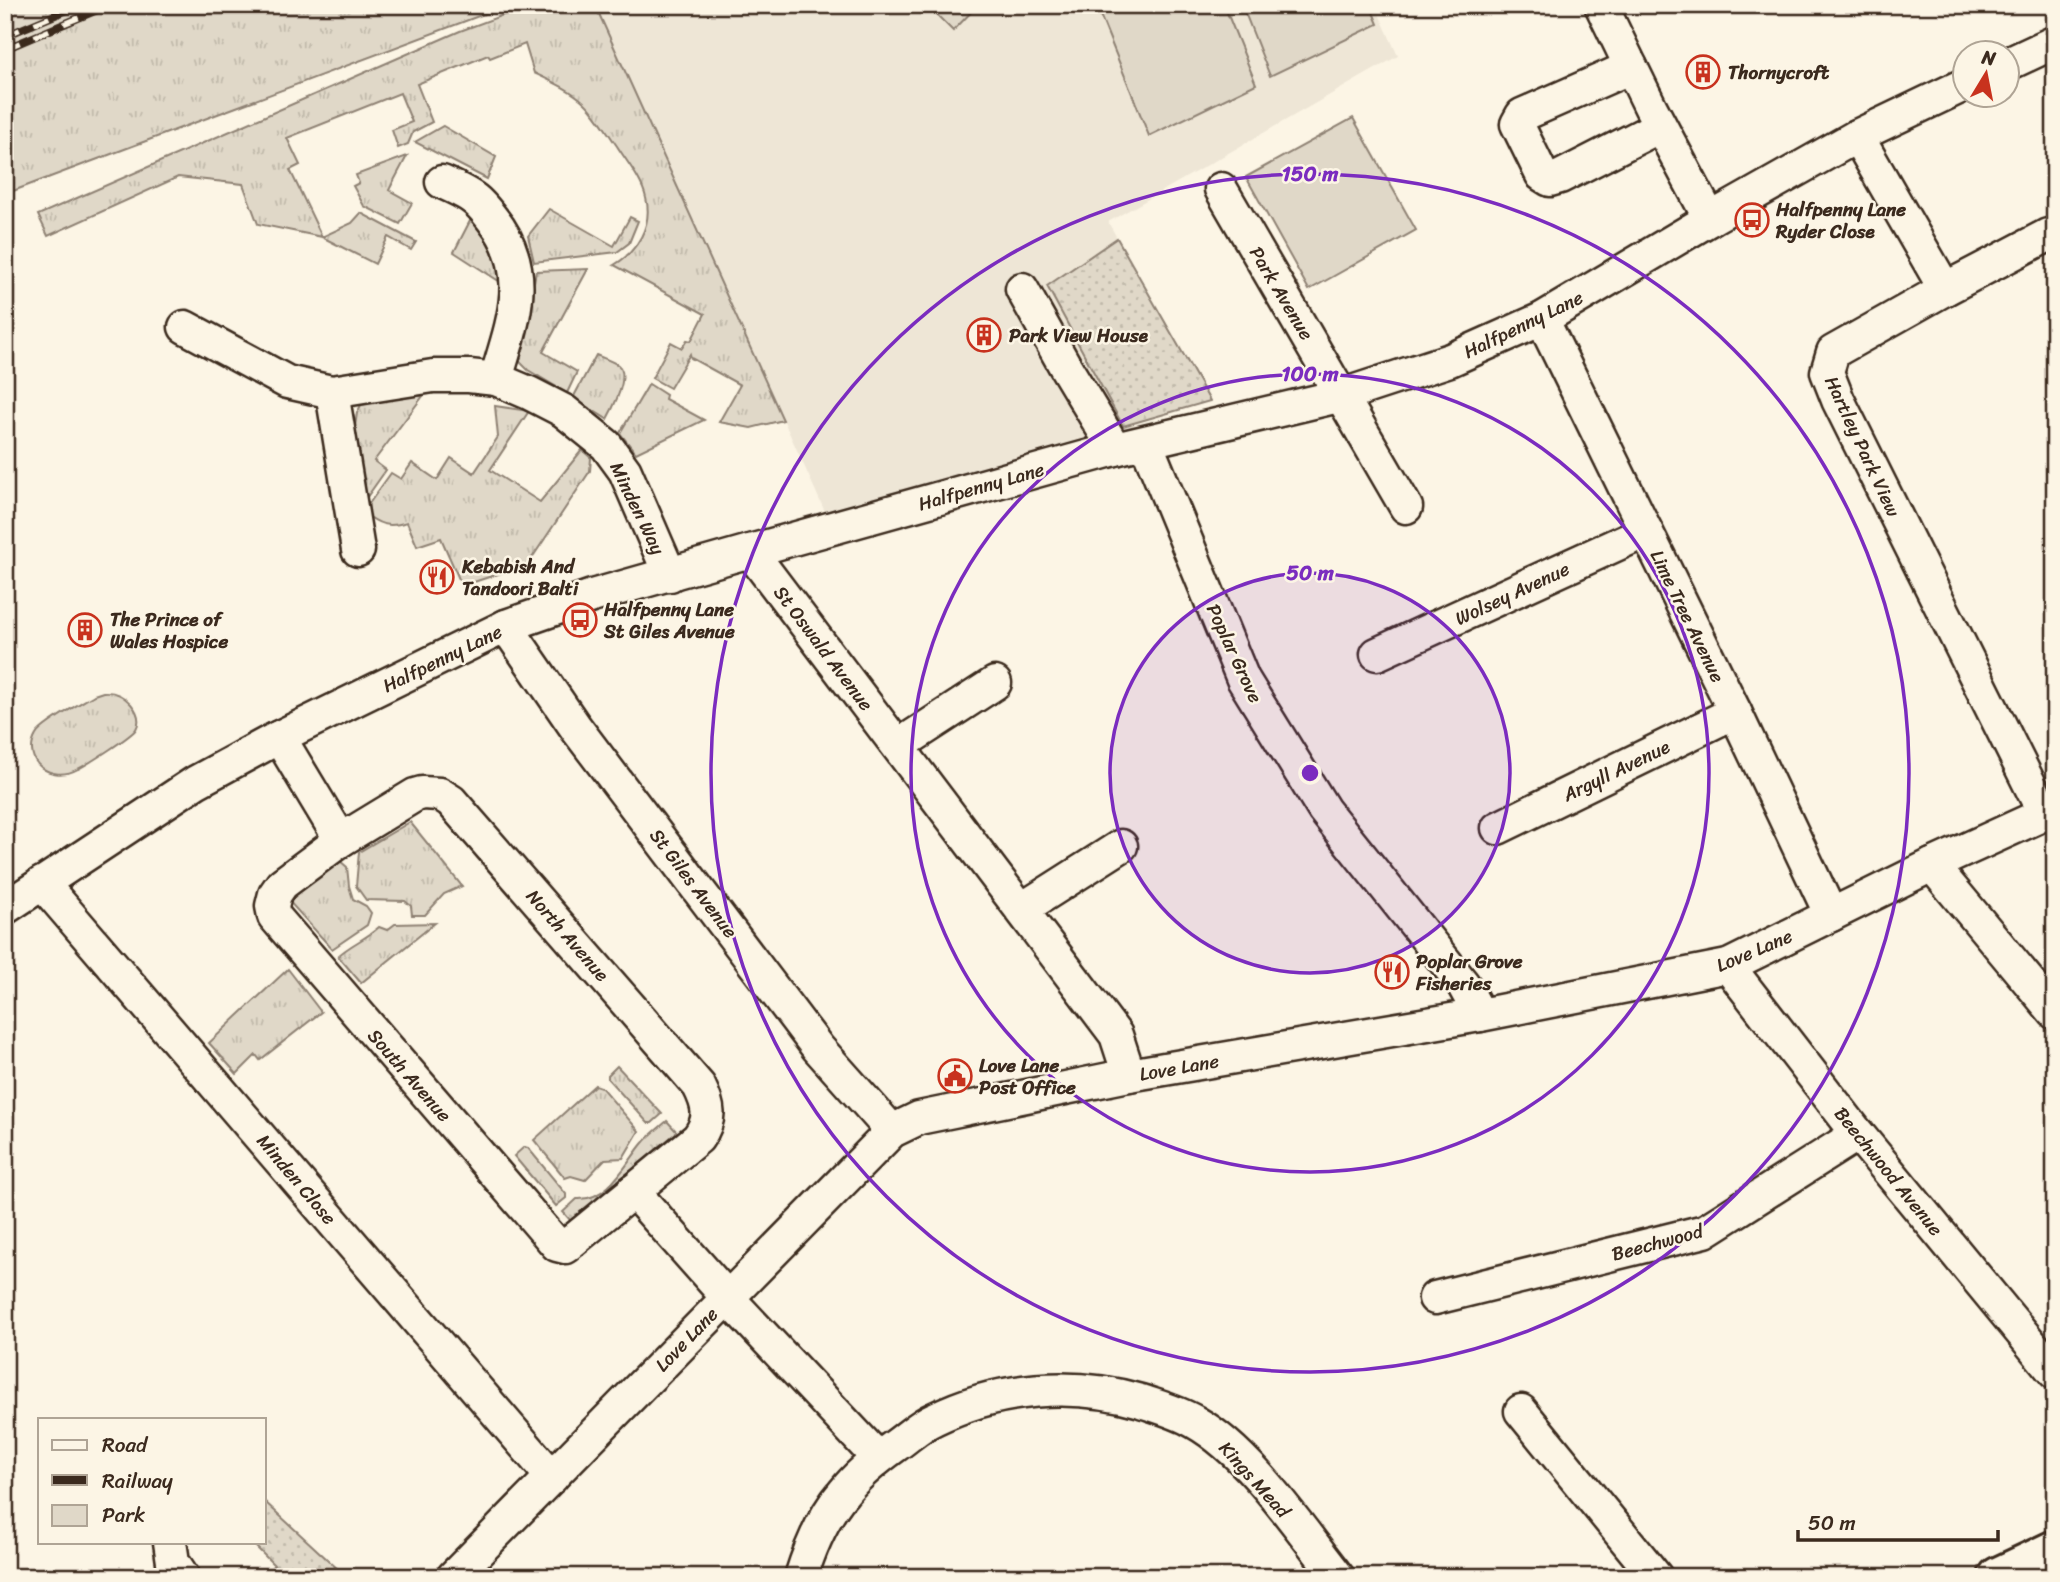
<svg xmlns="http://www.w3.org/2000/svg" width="2060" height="1582" viewBox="0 0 2060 1582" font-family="Sriracha,sans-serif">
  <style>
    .built { fill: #eee6d6 }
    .grass { fill: url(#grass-tufts); stroke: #8e8173; stroke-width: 2 }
    .park { fill: #e0d8c8; stroke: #8e8173; stroke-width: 2 }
    .garden { fill: url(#garden-dots); stroke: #8e8173; stroke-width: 2 }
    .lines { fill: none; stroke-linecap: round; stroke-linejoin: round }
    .street-casing { stroke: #3b2a1e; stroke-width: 37 }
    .primary-casing { stroke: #3b2a1e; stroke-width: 44 }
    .street { stroke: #fcf5e5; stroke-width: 32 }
    .primary { stroke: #fcf5e5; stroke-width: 38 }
    .rail-casing { stroke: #3b2a1e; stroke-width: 8 }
    .rail { stroke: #fcf5e5; stroke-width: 5; stroke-dasharray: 16; stroke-linecap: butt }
    .ring { fill: none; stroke: #7b2cbf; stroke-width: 3.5 }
    .labels { text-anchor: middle; stroke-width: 5; stroke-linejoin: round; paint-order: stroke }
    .poi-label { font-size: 19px; font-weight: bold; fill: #3b2a1e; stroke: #fcf5e5; text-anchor: start }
    .street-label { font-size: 19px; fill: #3b2a1e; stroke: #fcf5e5 }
    .centre { fill: #7b2cbf; stroke: #fcf5e5; stroke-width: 3.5 }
    .ring-label { font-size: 21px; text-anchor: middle; font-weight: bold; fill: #7b2cbf; stroke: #fcf5e5; stroke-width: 5; stroke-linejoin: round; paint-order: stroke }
  </style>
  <defs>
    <pattern id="grass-tufts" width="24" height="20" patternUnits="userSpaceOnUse" patternTransform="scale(1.75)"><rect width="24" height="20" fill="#e0d8c8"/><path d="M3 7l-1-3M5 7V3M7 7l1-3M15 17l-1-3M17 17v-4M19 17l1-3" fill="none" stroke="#c1baab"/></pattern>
    <pattern id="garden-dots" width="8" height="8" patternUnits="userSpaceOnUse" patternTransform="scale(1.75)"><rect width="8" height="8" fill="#e0d8c8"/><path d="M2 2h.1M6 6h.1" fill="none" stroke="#c1baab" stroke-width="1.8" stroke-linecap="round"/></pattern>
  </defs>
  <rect width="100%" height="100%" fill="#fcf5e5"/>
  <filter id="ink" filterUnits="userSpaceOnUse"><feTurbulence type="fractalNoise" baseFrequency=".0143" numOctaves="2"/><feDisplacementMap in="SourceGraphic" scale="14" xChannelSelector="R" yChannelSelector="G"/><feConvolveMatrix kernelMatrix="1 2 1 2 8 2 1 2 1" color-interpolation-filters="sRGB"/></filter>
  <g filter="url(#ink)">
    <!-- built -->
    <path class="built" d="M595 5H1375L1398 56 1108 222 1210 401 826 514Z"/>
    <!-- grass -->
    <g class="grass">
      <path d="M5 5H508L5 194Z"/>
      <path d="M530 5H595L783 420 751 428 719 422 740 385 691 358 690 354 670 388 652 378 671 342 682 348 687 340 691 341 705 314 614 265C637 252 653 225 646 198 642 180 627 162 617 146 607 132 598 115 585 103 571 90 551 81 534 73L525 44 490 58 488 55 417 84 432 122 413 132 408 144 398 148 392 130 412 122 400 93 287 138 300 165 290 170 322 237 352 223 361 213 416 242 411 250 388 237 375 264 322 237 258 224 243 184 178 177 48 236 38 215 460 31Z"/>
      <path d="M443 126 496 157 487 179 415 142Z"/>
      <path d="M407 156 389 190 412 203 400 224 364 206 353 186 359 183 356 175Z"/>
      <path d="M549 209 614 246 630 217 638 221 629 243 617 252 534 262 528 236Z"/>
      <path d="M477 218 487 221 505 285 454 252 471 219Z"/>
      <path d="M588 269 543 352 577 372 567 393 528 370 520 362 518 354 529 310 536 271Z"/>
      <path d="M596 355C603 358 612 361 618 365 631 375 613 408 607 419L573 398Z"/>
      <path d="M649 384 666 395 665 399 704 420 636 453 620 433Z"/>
      <path d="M409 394 423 396 374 461 386 470 362 504 355 426 357 413 361 405Z"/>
      <path d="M495 406 529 411 490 470 540 502 582 450 591 458 590 471 528 564 462 586 441 538 417 546 407 522C388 528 379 525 363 512L391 473 401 479 412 463 437 480 451 458 474 473 498 437Z"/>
      <path d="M103 692C115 691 123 695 131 704 137 711 141 720 136 729 132 736 88 764 78 769 51 784 21 761 36 735 41 725 83 702 94 695Z"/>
      <path d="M410 822 462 886 444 894 425 915H412L411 906 405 901 366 900 356 886 359 852Z"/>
      <path d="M339 860 347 867 349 886 353 899 366 906 371 913 367 925 332 949 286 898Z"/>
      <path d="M435 923 361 983 338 956C351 944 366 939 379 927L387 930 395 924Z"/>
      <path d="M288 969 321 1012 260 1060 256 1055 237 1074 209 1043Z"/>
      <path d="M617 1066 662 1114 652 1123H648L608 1079V1075Z"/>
      <path d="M595 1085 601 1087 639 1131 623 1158 605 1159 585 1180 571 1176 565 1178 534 1140Z"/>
      <path d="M667 1121 677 1132 571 1221 563 1212 577 1199C608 1201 625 1165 642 1144 649 1135 659 1128 667 1121Z"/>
      <path d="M524 1147 528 1148 566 1194V1198L556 1206 514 1156Z"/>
    </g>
    <!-- park -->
    <g class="park">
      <path d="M927 5H978L953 31Z"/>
      <path d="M1096 5H1224L1256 84 1149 136Z"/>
      <path d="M1242 5H1370L1378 24 1270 76Z"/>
      <path d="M1353 118 1416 230 1309 290 1246 177Z"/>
    </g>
    <!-- garden -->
    <g class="garden">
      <path d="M1117 238 1210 401 1123 426 1047 286Z"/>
      <path d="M264 1501 341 1572 334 1577H261L274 1565 251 1542H264Z"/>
    </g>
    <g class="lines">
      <defs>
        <g id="street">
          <path d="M1601 5 1651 108 1710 219"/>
          <path d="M2008 64 2055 42"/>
          <path d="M1631 67 1522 115 1517 124 1542 175 1550 180 1560 177 1660 126"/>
          <path d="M1857 136 1945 289"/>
          <path d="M442 182C474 196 479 200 499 228 532 278 511 327 496 379"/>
          <path d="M1221 189 1406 507"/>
          <path d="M1022 289 1065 366 1115 449"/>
          <path d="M1542 319 1735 712 1831 915"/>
          <path d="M185 327 287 382 332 392 433 376H469L496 379 529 393 564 411 606 445 625 471 670 575"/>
          <path d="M332 392 358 550"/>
          <path d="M1146 443 1243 679 1324 810 1463 984 1480 1015"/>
          <path d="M750 551 1116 1035 1129 1075"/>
          <path d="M506 626 576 728 818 1048 892 1131"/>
          <path d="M1377 654 1646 531"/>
          <path d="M279 737 341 840"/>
          <path d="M898 746 995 683"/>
          <path d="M422 793 440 794 451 801 699 1086C709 1106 712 1119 698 1138L565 1247 557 1245 274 916 272 906 275 894 282 884 341 840 415 795Z"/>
          <path d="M2044 813 1838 400 1827 372 1833 352 1945 289 2048 235 2055 234"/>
          <path d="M1498 828 1735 712"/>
          <path d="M1932 865 2055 1013"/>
          <path d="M42 883 552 1477"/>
          <path d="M5 908 196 782 279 737 506 626 592 596 750 551 1115 449 1343 395 1450 360 1542 319 1710 219 1857 136 1966 84"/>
          <path d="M1022 909 1121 846"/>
          <path d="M1728 966 1858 1134 2055 1373"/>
          <path d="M633 1191 727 1297 878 1458"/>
          <path d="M1435 1298 1705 1231 1858 1134"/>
          <path d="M1521 1411 1656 1577"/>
          <path d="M170 1542 173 1562 183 1577"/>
          <path d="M453 1577 892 1131 919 1118 1129 1075 1480 1015 1728 966 1932 865 2055 809"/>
          <path d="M801 1577C810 1548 824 1515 844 1492 858 1474 877 1459 895 1446 908 1437 920 1425 934 1419 998 1387 1073 1381 1141 1401 1159 1407 1178 1412 1195 1422 1250 1453 1299 1528 1338 1577"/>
        </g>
        <path id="primary" d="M1998 1577 2055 1550"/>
      </defs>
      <!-- street casing -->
      <use href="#street" class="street-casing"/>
      <!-- primary casing -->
      <use href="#primary" class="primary-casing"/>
      <!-- street -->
      <use href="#street" class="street"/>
      <!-- primary -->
      <use href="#primary" class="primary"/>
      <defs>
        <g id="rail">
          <path d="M5 36 79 5"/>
          <path d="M5 49 109 5"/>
        </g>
      </defs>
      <!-- rail casing -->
      <use href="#rail" class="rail-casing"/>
      <!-- rail -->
      <use href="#rail" class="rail"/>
    </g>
  </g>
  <!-- distance rings -->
  <circle cx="1310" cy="773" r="200" fill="#7b2cbf" fill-opacity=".12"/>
  <g class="ring">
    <circle cx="1310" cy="773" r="200"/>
    <circle cx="1310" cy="773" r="399"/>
    <circle cx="1310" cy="773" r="599"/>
  </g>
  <!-- icons -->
  <defs>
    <symbol id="building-ring" viewBox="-11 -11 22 22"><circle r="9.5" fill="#fcf5e5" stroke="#c8321e" stroke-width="1.5"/><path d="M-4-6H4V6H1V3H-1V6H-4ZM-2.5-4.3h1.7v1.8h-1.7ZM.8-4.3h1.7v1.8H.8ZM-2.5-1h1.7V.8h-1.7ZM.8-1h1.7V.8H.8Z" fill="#c8321e"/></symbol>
    <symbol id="bus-ring" viewBox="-11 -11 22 22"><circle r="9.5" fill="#fcf5e5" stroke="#c8321e" stroke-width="1.5"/><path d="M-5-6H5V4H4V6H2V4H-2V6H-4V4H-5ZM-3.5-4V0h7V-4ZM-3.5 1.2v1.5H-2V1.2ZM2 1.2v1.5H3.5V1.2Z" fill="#c8321e"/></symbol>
    <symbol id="restaurant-ring" viewBox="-11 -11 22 22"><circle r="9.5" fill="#fcf5e5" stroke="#c8321e" stroke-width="1.5"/><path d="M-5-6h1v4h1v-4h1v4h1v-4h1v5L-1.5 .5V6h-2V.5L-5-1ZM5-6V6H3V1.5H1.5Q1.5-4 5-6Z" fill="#c8321e"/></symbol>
    <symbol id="civic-ring" viewBox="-11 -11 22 22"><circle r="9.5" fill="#fcf5e5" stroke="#c8321e" stroke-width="1.5"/><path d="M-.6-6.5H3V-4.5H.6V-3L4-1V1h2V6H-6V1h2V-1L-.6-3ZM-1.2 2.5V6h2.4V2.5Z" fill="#c8321e"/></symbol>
  </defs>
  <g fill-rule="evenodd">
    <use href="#building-ring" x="1684" y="53" width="38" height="38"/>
    <use href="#bus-ring" x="1733" y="201" width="38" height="38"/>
    <use href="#building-ring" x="965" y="316" width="38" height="38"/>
    <use href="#restaurant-ring" x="418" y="558" width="38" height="38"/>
    <use href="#bus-ring" x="561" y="601" width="38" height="38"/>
    <use href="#building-ring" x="66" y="611" width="38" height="38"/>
    <use href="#restaurant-ring" x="1373" y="953" width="38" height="38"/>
    <use href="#civic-ring" x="936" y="1057" width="38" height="38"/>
  </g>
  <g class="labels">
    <!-- poi labels -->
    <g class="poi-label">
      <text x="1728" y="79">Thornycroft</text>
      <text x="1776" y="216">Halfpenny Lane<tspan x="1776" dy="22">Ryder Close</tspan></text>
      <text x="1009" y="342">Park View House</text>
      <text x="462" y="573">Kebabish And<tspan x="462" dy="22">Tandoori Balti</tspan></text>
      <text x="604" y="616">Halfpenny Lane<tspan x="604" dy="22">St Giles Avenue</tspan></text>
      <text x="110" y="626">The Prince of<tspan x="110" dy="22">Wales Hospice</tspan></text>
      <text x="1416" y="968">Poplar Grove<tspan x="1416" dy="22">Fisheries</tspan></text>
      <text x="979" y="1072">Love Lane<tspan x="979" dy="22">Post Office</tspan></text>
    </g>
    <!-- street labels -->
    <g class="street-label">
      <text transform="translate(1282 293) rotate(59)" y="7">Park Avenue</text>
      <text transform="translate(1523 324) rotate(-26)" y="7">Halfpenny Lane</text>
      <text transform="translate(1863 446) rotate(65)" y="7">Hartley Park View</text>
      <text transform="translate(981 486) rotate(-16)" y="7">Halfpenny Lane</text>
      <text transform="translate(638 508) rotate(64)" y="7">Minden Way</text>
      <text transform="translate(1512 593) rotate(-25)" y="7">Wolsey Avenue</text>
      <text transform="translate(1688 616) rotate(64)" y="7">Lime Tree Avenue</text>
      <text transform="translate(824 648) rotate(53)" y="7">St Oswald Avenue</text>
      <text transform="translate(1235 653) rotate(65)" y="7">Poplar Grove</text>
      <text transform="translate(442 658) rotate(-26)" y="7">Halfpenny Lane</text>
      <text transform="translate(1616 770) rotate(-26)" y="7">Argyll Avenue</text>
      <text transform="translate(694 883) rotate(53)" y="7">St Giles Avenue</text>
      <text transform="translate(568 935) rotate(49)" y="7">North Avenue</text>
      <text transform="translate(1754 950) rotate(-23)" y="7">Love Lane</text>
      <text transform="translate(1179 1067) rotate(-10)" y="7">Love Lane</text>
      <text transform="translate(410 1075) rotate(49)" y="7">South Avenue</text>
      <text transform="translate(1889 1171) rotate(51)" y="7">Beechwood Avenue</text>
      <text transform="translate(297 1179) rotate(50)" y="7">Minden Close</text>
      <text transform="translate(1657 1242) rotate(-15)" y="7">Beechwood</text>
      <text transform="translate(686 1339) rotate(-46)" y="7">Love Lane</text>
      <text transform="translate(1255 1479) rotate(48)" y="7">Kings Mead</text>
    </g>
  </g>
  <circle cx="1310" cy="773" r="10" class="centre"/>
  <g class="ring-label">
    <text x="1310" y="181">150 m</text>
    <text x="1310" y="381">100 m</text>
    <text x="1310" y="580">50 m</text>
  </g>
  <!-- margin -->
  <rect width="2060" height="1582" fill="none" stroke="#fcf5e5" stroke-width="28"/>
  <rect x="14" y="14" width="2032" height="1554" fill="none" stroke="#3b2a1e" stroke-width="2.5" filter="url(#ink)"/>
  <!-- legend -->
  <rect x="38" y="1418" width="228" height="126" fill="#fcf5e5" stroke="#afa495" stroke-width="2"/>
  <rect x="52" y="1440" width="35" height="10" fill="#fcf5e5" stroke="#afa495" stroke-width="2"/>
  <text x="102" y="1452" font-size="21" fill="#3b2a1e">Road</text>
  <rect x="52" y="1475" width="35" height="10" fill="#3b2a1e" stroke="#afa495" stroke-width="2"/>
  <text x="102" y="1488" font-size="21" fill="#3b2a1e">Railway</text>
  <rect x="52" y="1505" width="35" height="21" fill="#e0d8c8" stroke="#afa495" stroke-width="2"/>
  <text x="102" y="1522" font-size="21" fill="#3b2a1e">Park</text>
  <!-- north arrow -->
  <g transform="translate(1986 74) rotate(10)"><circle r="33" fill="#fcf5e5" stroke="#afa495" stroke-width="2"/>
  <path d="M0-5L12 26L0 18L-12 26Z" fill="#c8321e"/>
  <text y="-10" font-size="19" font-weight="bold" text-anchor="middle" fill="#3b2a1e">N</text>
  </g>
  <!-- scale -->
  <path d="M1798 1530v10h200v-10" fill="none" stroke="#3b2a1e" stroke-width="3.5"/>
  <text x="1808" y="1530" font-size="21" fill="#3b2a1e" stroke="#fcf5e5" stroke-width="5" paint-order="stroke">50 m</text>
</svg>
